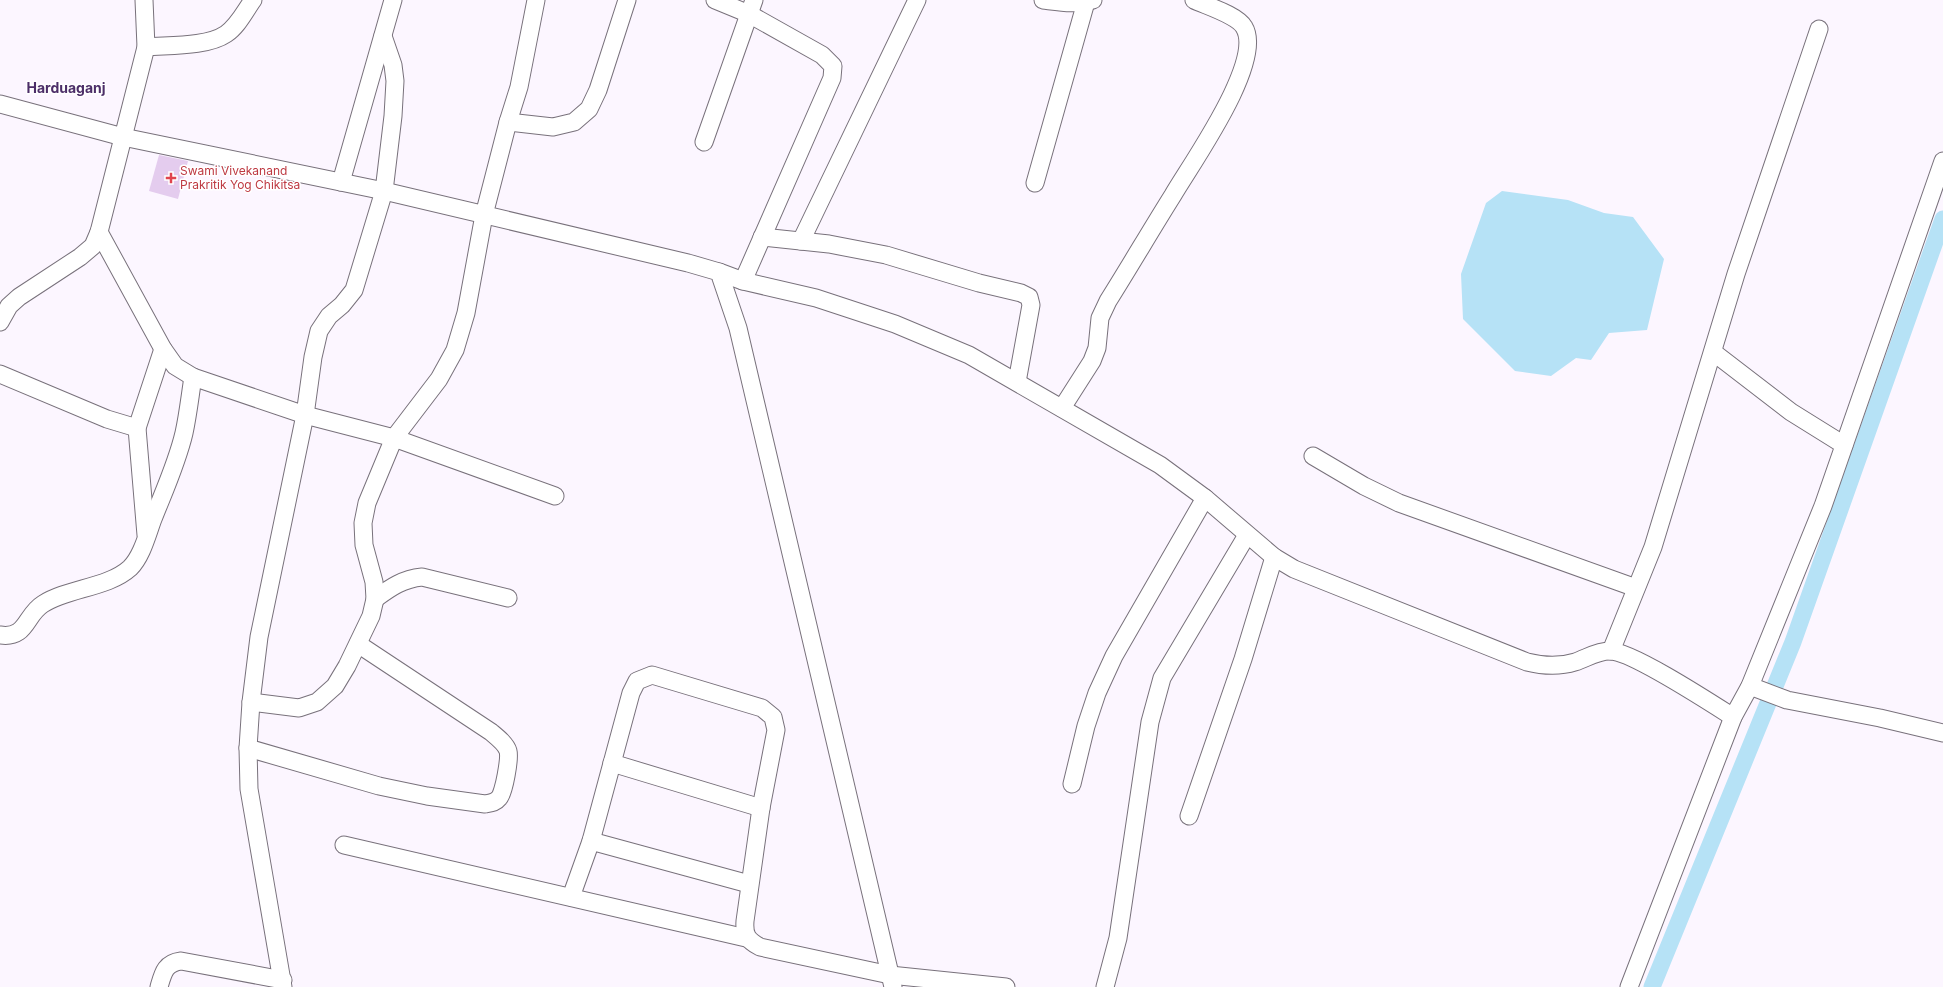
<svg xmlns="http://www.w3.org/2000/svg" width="1943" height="987" viewBox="0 0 1943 987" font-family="Inter,sans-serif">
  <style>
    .water { fill: #b6e2f6 }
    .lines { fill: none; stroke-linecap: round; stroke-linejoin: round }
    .canal { stroke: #b6e2f6; stroke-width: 17 }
    .building { fill: #e4ccee }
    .minor-casing { stroke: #78717b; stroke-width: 19 }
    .minor { stroke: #fff; stroke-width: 17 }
    .health-dot { fill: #e0444e; stroke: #fff; stroke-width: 1.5 }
    .labels { text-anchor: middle; stroke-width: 3; stroke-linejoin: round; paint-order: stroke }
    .health-label { font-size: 12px; fill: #be3a42; stroke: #fff; text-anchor: start }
    .quarter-label { font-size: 14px; font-weight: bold; fill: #4c2e68; stroke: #fff }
  </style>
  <rect width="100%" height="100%" fill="#fcf6ff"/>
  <!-- water -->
  <path class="water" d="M1502 191 1568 200 1604 213 1633 217 1664 259 1647 330 1609 333 1591 360 1576 358 1551 376 1515 371 1463 319 1461 274 1486 203Z"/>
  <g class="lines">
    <!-- canal -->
    <path class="canal" d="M1652 987 1793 642 1943 219"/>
  </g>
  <!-- building -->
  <path class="building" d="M159 155 188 161 178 199 149 191Z"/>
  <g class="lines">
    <defs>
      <g id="minor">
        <path d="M715 0 749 14 822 55 833 66 832 78 743 281"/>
        <path d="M1043 0C1060 2 1077 5 1093 0"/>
        <path d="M146 47C168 45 207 47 226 34 238 26 245 11 253 0"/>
        <path d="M0 104 123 137 384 191 688 263 719 272 738 328 893 987"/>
        <path d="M508 122 553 127 574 122 589 109 598 90 627 0"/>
        <path d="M704 142 754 0"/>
        <path d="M341 182 393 0"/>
        <path d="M1035 183 1086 2"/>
        <path d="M99 232 163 349 175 366 193 377 305 415 394 438 555 496"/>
        <path d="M762 237 829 244 886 255 979 283 1021 293 1029 297 1031 305 1017 382"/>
        <path d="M801 241 917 0"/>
        <path d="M719 272 743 281 816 298 895 324 969 355 1160 465 1205 498 1274 557 1294 569 1527 662C1543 666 1559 667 1575 662 1587 658 1597 651 1610 651 1631 651 1711 703 1733 717"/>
        <path d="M0 322 9 306 19 297 80 257 93 246 99 232 146 47 144 0"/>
        <path d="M1713 352 1791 412 1844 445"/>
        <path d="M0 374 107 419 137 428"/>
        <path d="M1062 408 1092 361 1097 348 1100 318 1108 301C1130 266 1151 230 1173 195 1191 164 1265 61 1244 27 1237 15 1207 6 1194 0"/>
        <path d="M1313 456 1364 486 1399 503 1636 588"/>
        <path d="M146 535 137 428 163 349"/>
        <path d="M375 599C391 587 403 579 422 577L508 598"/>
        <path d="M0 635C27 639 25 615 43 604 68 588 108 588 130 568 142 556 147 535 153 519 164 491 177 463 184 433 188 415 190 396 193 377"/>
        <path d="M1611 651 1653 547 1736 274 1819 29"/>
        <path d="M1750 686 1787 700 1880 718 1943 733"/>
        <path d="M251 702 299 708 317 702 335 686 347 666 371 616 375 599 374 582 364 545 363 523 367 503 394 438 439 379 455 350 466 313 484 215 508 122 519 87 536 0"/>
        <path d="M248 748 379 786 427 796 485 804C491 803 495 803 499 798 504 793 510 758 508 751 506 744 497 737 491 732L358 644"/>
        <path d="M612 763 761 808"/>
        <path d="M1072 784 1086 726 1097 693 1114 656 1205 498"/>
        <path d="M1189 816 1243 659 1274 557"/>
        <path d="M591 841 749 884"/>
        <path d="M344 845 746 938"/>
        <path d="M571 897 591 841 631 693 637 681 652 675 762 708 773 717 776 730 761 808 745 921C744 935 747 940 760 947L890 975 1006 987"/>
        <path d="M159 987C163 973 165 963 181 961L283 980"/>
        <path d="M283 987 249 789 248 748 251 702 259 637 305 415 313 357 319 331 329 316 342 305 354 290 384 191 393 116 395 81 393 65 383 36"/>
        <path d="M1105 987 1118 938 1150 722 1162 678 1247 535"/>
        <path d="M1629 987 1733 717 1750 686 1823 506 1943 161"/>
      </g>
    </defs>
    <!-- minor casing -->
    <use href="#minor" class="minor-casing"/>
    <!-- minor -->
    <use href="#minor" class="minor"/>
  </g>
  <!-- markers -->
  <path class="health-dot" d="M169 172h4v4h4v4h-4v4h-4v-4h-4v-4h4z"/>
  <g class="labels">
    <!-- health labels -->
    <g class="health-label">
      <text x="180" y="175">Swami Vivekanand<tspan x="180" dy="14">Prakritik Yog Chikitsa</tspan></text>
    </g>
    <!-- quarter labels -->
    <g class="quarter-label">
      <text x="66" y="93">Harduaganj</text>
    </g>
  </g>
</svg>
